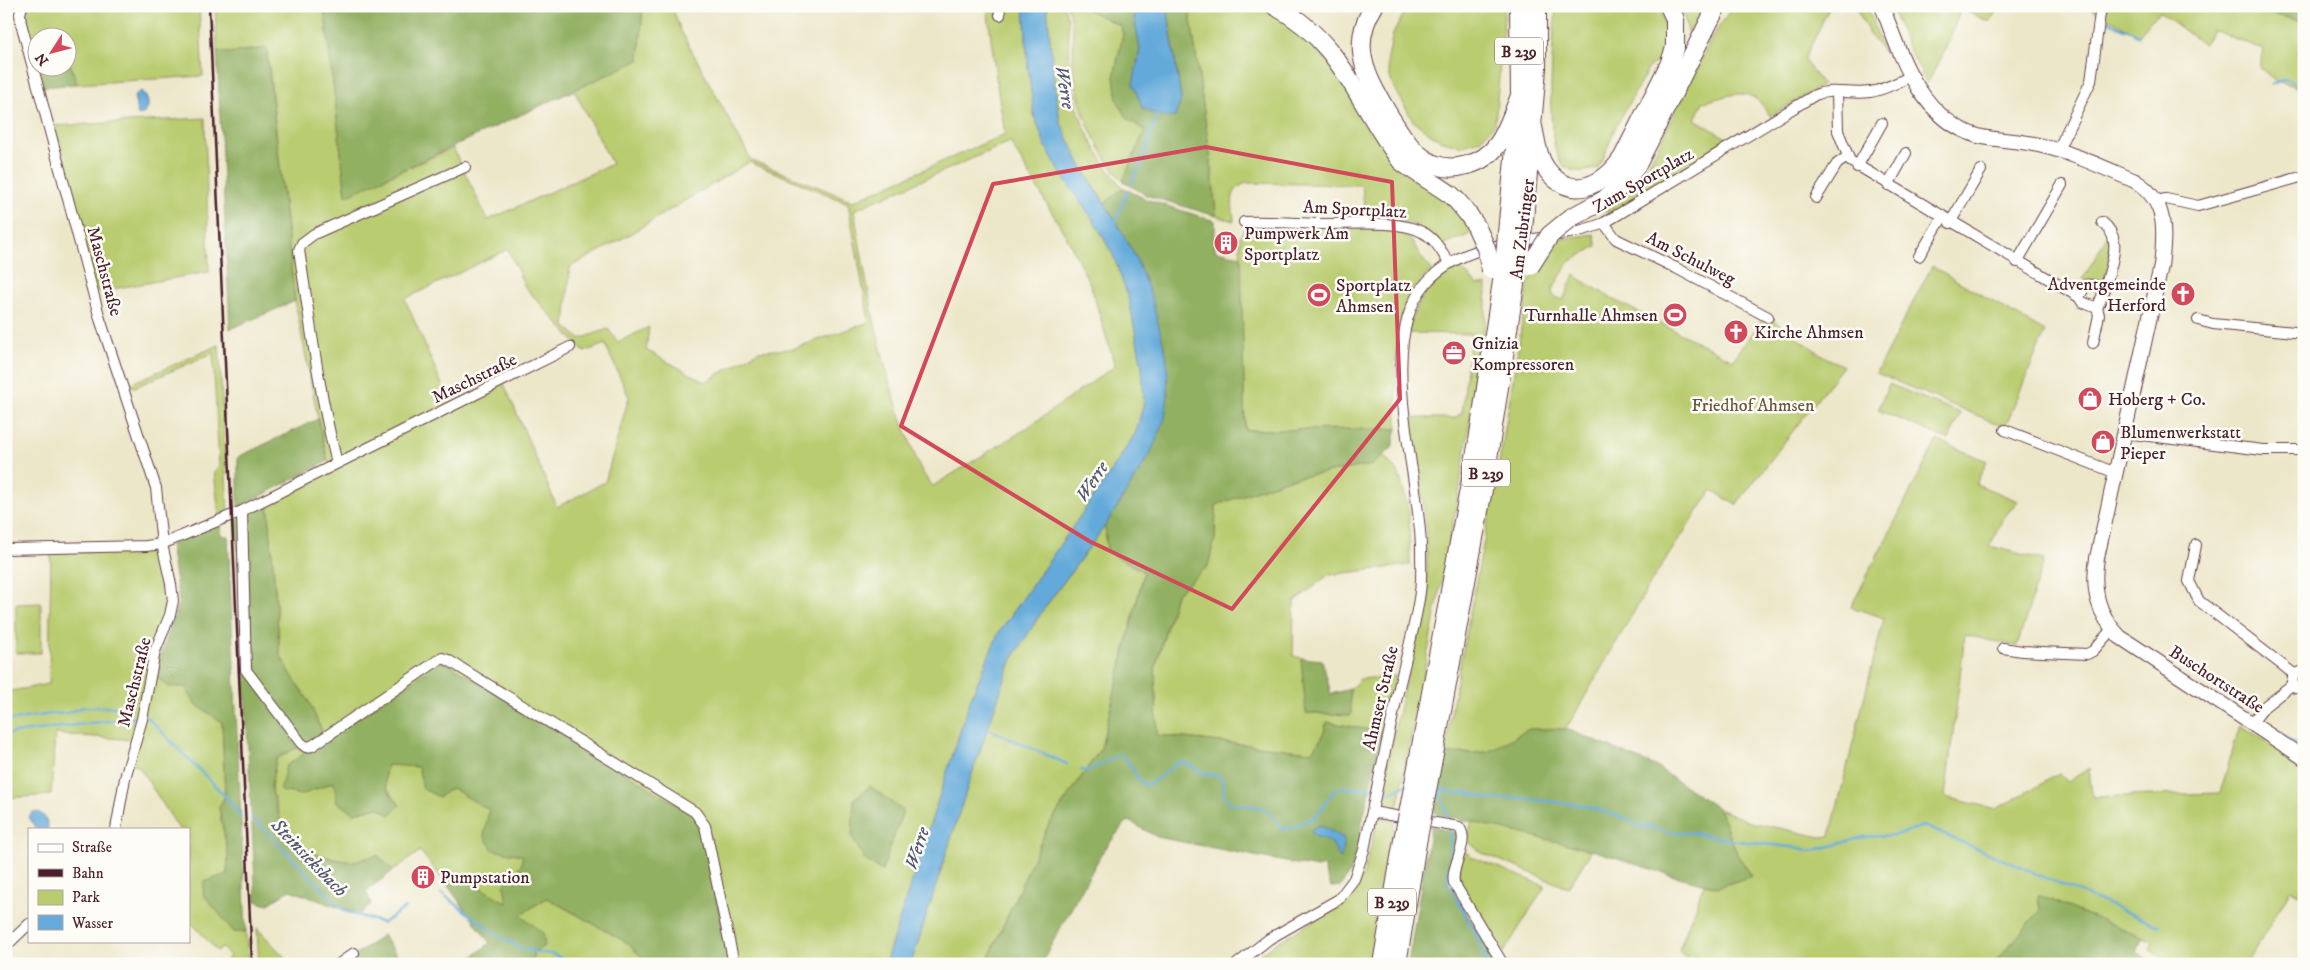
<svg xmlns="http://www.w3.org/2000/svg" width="2310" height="970" viewBox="0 0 2310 970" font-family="'IM FELL DW Pica',serif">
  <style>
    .green { fill: #b9cc6f; stroke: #82764d; fill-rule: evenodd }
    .forest { fill: #92b062; stroke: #6e6846 }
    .water { fill: #64aada; stroke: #576482 }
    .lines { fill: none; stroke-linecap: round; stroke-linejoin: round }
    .stream { stroke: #64aada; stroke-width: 2.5 }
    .street-casing { stroke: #623d43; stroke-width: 12 }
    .secondary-casing { stroke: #623d43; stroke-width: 16 }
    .highway-casing { stroke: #623d43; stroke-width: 20 }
    .street { stroke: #fff; stroke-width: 10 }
    .secondary { stroke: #fff; stroke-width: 14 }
    .highway { stroke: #fff; stroke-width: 18 }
    .rail { stroke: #4a1f2b; stroke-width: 2.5 }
    .highway-bridge-casing { stroke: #623d43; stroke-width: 20; stroke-linecap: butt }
    .highway-bridge { stroke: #fff; stroke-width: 18 }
    .marked { fill: none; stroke: #d1495b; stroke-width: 4; stroke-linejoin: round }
    .labels { text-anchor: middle; stroke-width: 5; stroke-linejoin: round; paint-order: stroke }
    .shield { fill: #fdfcf7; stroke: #806168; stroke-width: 1 }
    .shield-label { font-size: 16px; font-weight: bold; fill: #4a1f2b }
    .street-label { font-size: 18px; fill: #4a1f2b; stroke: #fdfcf7 }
    .poi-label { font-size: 18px; fill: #4a1f2b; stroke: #fdfcf7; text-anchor: start }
    .park-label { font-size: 18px; fill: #6b533f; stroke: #fdfcf7 }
    .water-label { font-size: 19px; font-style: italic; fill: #545771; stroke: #fdfcf7 }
  </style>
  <rect width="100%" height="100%" fill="#fdfcf7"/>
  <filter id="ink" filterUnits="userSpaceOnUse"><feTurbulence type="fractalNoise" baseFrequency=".02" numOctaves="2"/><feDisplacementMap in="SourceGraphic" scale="10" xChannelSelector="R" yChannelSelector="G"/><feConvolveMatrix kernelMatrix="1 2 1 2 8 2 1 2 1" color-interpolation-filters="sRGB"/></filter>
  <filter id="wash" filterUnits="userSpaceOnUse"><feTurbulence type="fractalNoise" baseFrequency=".0096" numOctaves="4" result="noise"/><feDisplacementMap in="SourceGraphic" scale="20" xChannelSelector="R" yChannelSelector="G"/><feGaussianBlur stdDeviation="1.12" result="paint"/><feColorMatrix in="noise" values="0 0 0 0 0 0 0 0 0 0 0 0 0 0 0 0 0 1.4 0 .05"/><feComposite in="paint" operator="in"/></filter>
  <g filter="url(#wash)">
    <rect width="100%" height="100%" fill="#ede7ca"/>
    <!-- green -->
    <g class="green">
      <path d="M28 6H199L203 76 77 84 68 57V38H38L37 60 36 61 24 16Z"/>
      <path d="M215 6H324L346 195 453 148 488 220 612 164 574 90 639 60 643 6H672L680 29 751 160 853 201 1005 134 997 85 987 6H1024L1028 67 1034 115 1045 145 1063 177 1096 224 1114 257 1129 300 1142 366 1144 402 1136 432 1111 472 998 634 971 698 885 964H730L702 827 327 739C318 726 314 711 306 697 296 682 288 671 280 654L268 501 333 469 328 461 318 419 295 301 267 48 227 53 217 51ZM1010 142 1067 238 1091 286 1115 366 1024 430 933 486C920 473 915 456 909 439 880 366 867 288 854 210ZM749 162 848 203 869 322 792 349 759 351 705 382 646 350 649 327 618 342 608 329 580 339 565 326 570 267 620 240ZM508 249 525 287 584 352 605 344 629 397 605 482 557 507 502 379 450 403 405 299Z"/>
      <path d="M1047 6H1064L1068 19C1069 41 1069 64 1072 85 1077 121 1099 160 1123 188L1105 203C1088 177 1070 150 1060 122 1050 92 1050 38 1047 6Z"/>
      <path d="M1067 6H1088L1089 10 1120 26 1123 34 1114 77 1128 119 1146 130 1123 181C1097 152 1078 110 1074 72 1072 51 1076 26 1067 6Z"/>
      <path d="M1189 6H1262L1274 12 1314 42 1446 202 1460 215 1470 229 1469 235 1441 245C1411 218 1410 222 1371 222L1365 214 1362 185 1246 183C1227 191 1233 205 1234 221L1216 216 1212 169Z"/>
      <path d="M1408 6H1505L1495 124 1481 139 1462 146 1439 140 1413 121 1391 81 1387 62 1393 34Z"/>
      <path d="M1556 6H1658C1668 24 1664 42 1660 60L1650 66 1615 128 1604 157 1597 169C1585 171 1575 174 1564 166 1542 149 1554 35 1556 6Z"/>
      <path d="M1681 6H1705L1689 35Z"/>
      <path d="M1733 6H1830L1804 60 1823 85 1770 116C1750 83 1735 95 1703 102L1695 119 1731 141 1611 213 1599 210 1645 172 1714 34Z"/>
      <path d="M1855 6H1867L1885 54 1870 35Z"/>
      <path d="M1891 6H1999L1990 22 1961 9 1944 53 1927 84 1906 43Z"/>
      <path d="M2086 6H2242L2304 22V89L2276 81 2260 68 2263 49 2212 30 2204 45 2159 11 2139 35Z"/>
      <path d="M205 118 209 272 95 292 53 126Z"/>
      <path d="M1244 229H1394L1412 241 1421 257 1432 270C1385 311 1397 373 1397 429L1245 430 1240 237Z"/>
      <path d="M2109 233 2112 243 2104 283 2083 279Z"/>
      <path d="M1594 234 1597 246 1569 262 1552 290 1553 296 1563 300 1574 275 1614 300 1733 360 1762 320 1768 317 1825 357 1843 366 1736 505 1712 490 1654 577 1566 729H1529L1488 752 1445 754 1453 701 1503 442 1528 285 1536 269 1555 240Z"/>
      <path d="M1459 266 1477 285H1487L1485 324 1459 492 1397 810 1379 807C1387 767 1395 727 1404 688 1412 656 1422 624 1425 591 1432 533 1419 475 1409 418H1454L1462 413 1471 334 1408 333C1416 299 1429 284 1459 266Z"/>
      <path d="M1932 266 2045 332 2005 427 1876 373Z"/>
      <path d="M219 345 228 513 219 515 214 472 219 466 213 353 135 387 125 386Z"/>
      <path d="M1889 384 1960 413 1949 440 1878 410Z"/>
      <path d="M1937 440 1987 461 1976 484 2018 501 2002 520 1990 546 2044 560 2017 646 1965 635 1945 797 1996 809 2059 774 2068 782 2089 768 2092 797 2220 793 2240 725 2304 764V896L2290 890 2247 964H2171L2150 949 2153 942 2038 896 2040 911 1993 964H1762L1683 956 1679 950 1704 884 1718 887 1752 876 1738 856 1719 809 1750 822 1821 837 1830 836 1884 618 1851 607Z"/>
      <path d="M1383 455 1399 474 1409 511 1410 565 1328 575 1294 602 1293 656 1301 658 1307 713 1351 715 1350 689 1360 679 1396 676 1382 732 1327 722 1322 738 1311 752 1157 735 1155 669 1176 594 1208 565 1215 539 1216 505 1288 479 1372 465Z"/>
      <path d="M1105 526 1107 551 1144 571 1101 748 1048 826 986 964H911L968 785 1011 661 1043 610Z"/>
      <path d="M148 550C187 565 161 645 155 676L185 687 194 702 222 722 225 796 219 808 228 854 227 874 204 882 234 932H246L249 964H223L230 956 222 948 217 951 189 920V829H179L139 767 133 764 136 740 55 734 51 795 6 798V692L49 684 51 552Z"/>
      <path d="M41 603V653H16V604Z"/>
      <path d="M296 748 308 752 301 795 334 782 337 802 354 813 378 807 400 805C386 788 382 786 387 764L419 767 490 810 484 836 523 855 522 864 505 885 507 904 457 875 445 882 420 851 393 871 378 855 354 862 333 859 294 847 284 832 271 787 276 759Z"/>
      <path d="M1378 818 1395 820 1371 964H1248L1273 945 1342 904 1364 873Z"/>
      <path d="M1472 821 1592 850 1568 888 1480 852 1467 840Z"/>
      <path d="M1464 851 1472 857 1545 886 1504 952 1459 881V870Z"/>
      <path d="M547 898 626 942 649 964H533V952L519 915Z"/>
      <path d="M257 928 291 964H259Z"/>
    </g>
    <!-- forest -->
    <g class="forest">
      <path d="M324 6H643L639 60 346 196Z"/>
      <path d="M1088 6H1149L1137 13 1140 50 1137 62 1163 117H1166L1181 100 1167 6H1189L1212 169 1216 216 1146 195 1123 181 1145 130 1128 119 1117 100 1114 77 1123 34 1121 26 1088 10Z"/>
      <path d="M2242 6H2304V22Z"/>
      <path d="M266 48 295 301 230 329 217 51 227 53Z"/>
      <path d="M68 57 77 84 44 87 38 68H68Z"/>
      <path d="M1123 188 1148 200 1215 221V251L1241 256 1245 430 1397 429 1392 448 1372 465 1288 479 1216 505 1215 539 1208 566 1176 594 1155 668 1157 735 1311 752 1322 738 1327 722 1382 732 1352 869 1341 886 1331 887 1323 866 1317 868 1157 837 1129 821 1125 823 1102 853 1046 954 1043 964H986L1048 826 1101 748 1144 572 1107 551 1105 526 1151 453 1136 258 1105 203Z"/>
      <path d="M318 419 328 461 238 508V457Z"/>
      <path d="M268 501 280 654C288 671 296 682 306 697 314 710 318 726 327 739L439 663H447L689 812 701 827 730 964H649L626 942 547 898 520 915 543 933 545 946 533 952V964H464L490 943 445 882 457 874 507 903 504 885 522 864V855L493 850 484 836 489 810 452 788 439 797 423 789 418 767 387 765C382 786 386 789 400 805L390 815 378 807 354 813 337 802 334 782 301 795 280 791 286 766 307 752 296 748 276 759 271 787 284 832 294 847 333 859 354 862 378 855 393 871 366 891 371 904 361 913 345 910 290 890 267 905 256 901 236 517Z"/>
      <path d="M220 522 222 536H228L246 932H234L203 894 204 882 227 874 228 854 219 808 225 796 222 722 195 704 185 687H169L155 676 179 601 170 545Z"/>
      <path d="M1301 658 1322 660 1331 694 1350 689 1351 715 1306 713Z"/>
      <path d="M1529 729H1566L1655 766 1719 809 1738 856 1752 876 1718 887 1667 874 1592 850 1434 813 1445 754 1488 752Z"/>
      <path d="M870 786 903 811 882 871 865 860 852 837 854 799Z"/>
      <path d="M1431 826 1456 833C1459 845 1449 866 1448 882L1497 964H1408Z"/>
      <path d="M2038 895 2143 937 2137 952 2155 964H1993L2040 911Z"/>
      <path d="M383 935 403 964H344Z"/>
    </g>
    <!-- water -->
    <g class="water">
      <path d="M1024 6H1047L1053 71 1060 121 1083 170 1116 221 1136 258 1151 296 1167 357 1168 395 1165 418 1151 453 1105 526 1043 610 1011 661 968 785 911 964H885L971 698 998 634 1111 472 1136 432 1144 402 1142 366 1129 300 1114 257 1096 224 1063 177 1045 145 1034 115 1028 67Z"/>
      <path d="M1158 6H1167L1181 100 1175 117H1163L1143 109 1133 84 1140 50 1134 16 1146 8Z"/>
      <path d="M141 91C148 97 150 104 146 112L138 116 134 96Z"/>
      <path d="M33 812C43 811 48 820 48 829H36L29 817Z"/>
      <path d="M1320 825 1344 838 1341 859H1340L1332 843 1314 836 1311 832 1313 828Z"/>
    </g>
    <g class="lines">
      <!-- stream -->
      <g class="stream">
        <path d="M2090 6 2094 9"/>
        <path d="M2105 18C2115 29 2129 27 2139 36"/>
        <path d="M2271 84 2286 79 2304 89"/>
        <path d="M1131 183 1143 161 1157 114"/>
        <path d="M1115 223 1127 192"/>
        <path d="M147 717 228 799 241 817"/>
        <path d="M6 721 51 714 68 713 83 707H118L132 718 139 717"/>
        <path d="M2269 727 2304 749"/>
        <path d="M986 728 1067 764"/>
        <path d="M6 734 131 718"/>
        <path d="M1081 770 1088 771 1120 754C1134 764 1133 775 1144 785L1153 782 1179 762C1193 763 1195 771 1206 774 1212 776 1216 774 1222 778L1224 794 1229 803 1263 808 1273 816 1281 828 1288 829 1315 817 1334 791 1342 787 1373 790"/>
        <path d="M1433 786 1457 794 1465 792 1490 799 1518 798 1582 805 1627 819 1641 827 1650 826 1665 832 1694 833 1738 841 1800 848 1810 851 1816 850 1864 837 1895 835 1924 826 2159 926"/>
        <path d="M1440 788C1441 800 1449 811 1449 823"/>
        <path d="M1379 791 1389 793 1406 785"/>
        <path d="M252 817 344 911 383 923 405 908"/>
        <path d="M1449 828 1451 858 1447 880 1479 941 1487 964"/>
        <path d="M441 893C464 909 498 939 524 949 545 956 550 949 571 964"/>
      </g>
    </g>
  </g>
  <g filter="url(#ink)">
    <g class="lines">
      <defs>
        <g id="street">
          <path d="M22 6 20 14 21 23 100 319 156 488 162 544 171 584 173 601 170 615 155 651 142 719 125 778 116 829"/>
          <path d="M999 6 1000 15"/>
          <path d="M1837 92 1838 131 1850 161 2079 297"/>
          <path d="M2058 150 2091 81 2101 6"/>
          <path d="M1857 167 1882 123"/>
          <path d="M1888 185 1906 153"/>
          <path d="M1816 198 1837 164 1847 157"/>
          <path d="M2156 201 2166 199 2198 206 2304 176"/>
          <path d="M1244 222C1268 221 1291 223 1316 224 1344 225 1398 219 1422 232 1435 238 1441 251 1449 263"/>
          <path d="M2102 222C2119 235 2115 252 2110 270 2108 278 2107 283 2102 289"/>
          <path d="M1604 223 1616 239 1676 268 1768 317"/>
          <path d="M1950 223 1981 170"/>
          <path d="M1919 256 1942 218"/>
          <path d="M2017 262 2062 185"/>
          <path d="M2086 285C2092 284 2101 286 2104 292L2097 308 2082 302 2079 297Z"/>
          <path d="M2198 320 2213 324 2304 333"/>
          <path d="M2093 343 2099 315 2097 308"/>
          <path d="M2005 430 2116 473"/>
          <path d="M2125 433 2263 450H2304"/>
          <path d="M337 463C319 393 310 322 299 250L302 243 314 234 465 167"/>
          <path d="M242 511 246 670 301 743 306 747 312 746 437 661 442 658 448 660 695 812 705 826 734 964"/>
          <path d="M2196 545 2189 581 2199 601 2294 674"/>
          <path d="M6 549 146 546 162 544 242 511 570 347"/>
          <path d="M2003 648 2022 651 2087 654 2093 651 2112 629"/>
          <path d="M2304 671 2294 674 2292 681 2295 688 2304 689"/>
          <path d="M2251 724 2265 706 2293 684"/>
          <path d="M1372 812 1459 827C1471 842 1450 865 1454 883L1503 964"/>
          <path d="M6 946 29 924"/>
          <path d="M339 964 354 953"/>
          <path d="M1237 964 1269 939 1339 899 1354 879 1364 850C1375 794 1388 739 1400 683 1407 653 1416 623 1420 592 1422 579 1421 564 1421 550 1421 476 1373 341 1427 282 1471 233 1548 246 1604 223L1815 95C1832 88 1852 95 1870 92 1885 90 1898 82 1911 76"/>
        </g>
        <path id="secondary" d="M1882 6C1901 56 1920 119 1978 136 1998 141 2019 140 2038 145 2071 152 2104 168 2135 181 2168 201 2165 232 2161 266L2097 558C2092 589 2097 614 2120 637L2304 758"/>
        <g id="highway">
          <path d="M1275 6C1343 42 1358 105 1401 161 1417 174 1435 183 1451 195 1461 204 1469 215 1476 226"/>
          <path d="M1374 6C1349 45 1366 76 1387 112 1405 141 1426 178 1467 165 1479 162 1490 155 1498 144 1508 130 1513 112 1520 96"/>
          <path d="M1533 127C1536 140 1537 156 1545 167 1569 203 1604 186 1623 157L1669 65 1675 48V19L1669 6"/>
          <path d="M1572 217 1604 200 1616 190 1626 181 1639 161 1717 6"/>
          <path d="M1524 219 1537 68V6"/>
          <path d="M1508 222 1520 96 1519 6"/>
          <path d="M1423 736 1478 441 1504 268"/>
          <path d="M1437 738 1484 484 1518 265"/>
          <path d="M1382 964 1403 840"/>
          <path d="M1397 964 1417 843"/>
        </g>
      </defs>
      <!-- street casing -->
      <use href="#street" class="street-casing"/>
      <!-- secondary casing -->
      <use href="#secondary" class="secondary-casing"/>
      <!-- highway casing -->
      <use href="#highway" class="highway-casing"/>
      <!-- street -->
      <use href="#street" class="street"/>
      <!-- secondary -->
      <use href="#secondary" class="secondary"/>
      <!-- highway -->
      <use href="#highway" class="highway"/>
      <!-- rail -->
      <path class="rail" d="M209 6 252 964"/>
      <defs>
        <g id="highway-bridge">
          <path d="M1476 226 1486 248 1491 270"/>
          <path d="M1518 265 1524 219"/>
          <path d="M1530 266 1550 235 1572 217"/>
          <path d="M1504 268 1508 222"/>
          <path d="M1403 840 1423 736"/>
          <path d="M1417 843 1437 738"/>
        </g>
      </defs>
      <!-- highway-bridge casing -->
      <use href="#highway-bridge" class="highway-bridge-casing"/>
      <!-- highway-bridge -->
      <use href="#highway-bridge" class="highway-bridge"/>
    </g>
  </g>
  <!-- marked area -->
  <path class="marked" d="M1206 147 1392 182 1400 399 1232 609 1089 541 901 426 993 184Z"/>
  <!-- icons -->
  <defs>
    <symbol id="building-disc" viewBox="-11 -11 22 22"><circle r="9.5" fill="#d1495b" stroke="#fdfcf7"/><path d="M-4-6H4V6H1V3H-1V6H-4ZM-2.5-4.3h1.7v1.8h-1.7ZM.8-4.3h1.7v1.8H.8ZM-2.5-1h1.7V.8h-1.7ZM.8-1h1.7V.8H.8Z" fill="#fff"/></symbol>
    <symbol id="church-disc" viewBox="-11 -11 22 22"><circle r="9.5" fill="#d1495b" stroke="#fdfcf7"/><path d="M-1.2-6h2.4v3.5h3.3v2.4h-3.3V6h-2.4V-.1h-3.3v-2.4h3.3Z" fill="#fff"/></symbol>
    <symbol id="stadium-disc" viewBox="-11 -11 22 22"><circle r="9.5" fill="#d1495b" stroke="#fdfcf7"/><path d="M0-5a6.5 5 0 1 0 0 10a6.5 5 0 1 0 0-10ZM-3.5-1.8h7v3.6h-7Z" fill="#fff"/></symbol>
    <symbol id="office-disc" viewBox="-11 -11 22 22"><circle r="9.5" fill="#d1495b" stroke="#fdfcf7"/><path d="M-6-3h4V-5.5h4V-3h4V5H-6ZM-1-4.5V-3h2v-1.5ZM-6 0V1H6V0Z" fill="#fff"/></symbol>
    <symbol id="shop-disc" viewBox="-11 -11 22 22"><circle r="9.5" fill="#d1495b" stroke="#fdfcf7"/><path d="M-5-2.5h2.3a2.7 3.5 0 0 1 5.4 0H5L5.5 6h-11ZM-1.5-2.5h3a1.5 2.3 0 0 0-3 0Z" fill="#fff"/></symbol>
  </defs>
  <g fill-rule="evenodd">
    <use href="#building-disc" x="1212" y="229" width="28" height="28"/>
    <use href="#church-disc" x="2169" y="280" width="28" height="28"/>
    <use href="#stadium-disc" x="1305" y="281" width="28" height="28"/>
    <use href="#stadium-disc" x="1661" y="301" width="28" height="28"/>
    <use href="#church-disc" x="1722" y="318" width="28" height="28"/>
    <use href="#office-disc" x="1440" y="339" width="28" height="28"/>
    <use href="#shop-disc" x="2076" y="385" width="28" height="28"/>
    <use href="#shop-disc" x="2089" y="428" width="28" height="28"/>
    <use href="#building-disc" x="409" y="863" width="28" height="28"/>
  </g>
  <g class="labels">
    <!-- shield labels -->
    <g class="shield">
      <rect x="1495" y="37.5" width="48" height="27" rx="4"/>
      <rect x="1462" y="459.5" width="48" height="27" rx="4"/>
      <rect x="1368" y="888.5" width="48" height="27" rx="4"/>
    </g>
    <g class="shield-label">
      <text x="1519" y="57">B 239</text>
      <text x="1486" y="479">B 239</text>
      <text x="1392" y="908">B 239</text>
    </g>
    <!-- street labels -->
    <g class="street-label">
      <text transform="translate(1643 180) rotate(-30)" y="6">Zum Sportplatz</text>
      <text transform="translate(1355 209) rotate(3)" y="6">Am Sportplatz</text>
      <text transform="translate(1522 229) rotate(-83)" y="6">Am Zubringer</text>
      <text transform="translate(1691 258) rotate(27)" y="6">Am Schulweg</text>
      <text transform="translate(105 271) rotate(75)" y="6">Maschstraße</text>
      <text transform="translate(474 378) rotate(-26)" y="6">Maschstraße</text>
      <text transform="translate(2217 679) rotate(33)" y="6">Buschortstraße</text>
      <text transform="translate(134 682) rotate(-76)" y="6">Maschstraße</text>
      <text transform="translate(1380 698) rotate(-77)" y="6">Ahmser Straße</text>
    </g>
    <!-- poi labels -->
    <g class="poi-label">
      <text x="1244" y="239">Pumpwerk Am<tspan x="1244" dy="21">Sportplatz</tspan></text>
      <text x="2166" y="290" text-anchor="end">Adventgemeinde<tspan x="2166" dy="21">Herford</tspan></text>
      <text x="1336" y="291">Sportplatz<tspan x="1336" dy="21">Ahmsen</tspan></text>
      <text x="1658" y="321" text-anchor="end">Turnhalle Ahmsen</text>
      <text x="1754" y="338">Kirche Ahmsen</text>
      <text x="1472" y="349">Gnizia<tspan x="1472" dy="21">Kompressoren</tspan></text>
      <text x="2108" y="405">Hoberg + Co.</text>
      <text x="2120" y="438">Blumenwerkstatt<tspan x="2120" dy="21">Pieper</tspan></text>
      <text x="440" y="883">Pumpstation</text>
    </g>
    <!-- park labels -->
    <g class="park-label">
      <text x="1753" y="411">Friedhof Ahmsen</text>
    </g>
    <!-- water labels -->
    <g class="water-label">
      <text transform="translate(1066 87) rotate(80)" y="7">Werre</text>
      <text transform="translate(1091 481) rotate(-57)" y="7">Werre</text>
      <text transform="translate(916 848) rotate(-72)" y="7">Werre</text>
      <text transform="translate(310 857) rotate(46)" y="7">Steinsieksbach</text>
    </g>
  </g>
  <!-- margin -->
  <rect width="2310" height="970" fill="none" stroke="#fdfcf7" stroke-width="25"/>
  <!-- legend -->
  <rect x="28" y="828" width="162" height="115" fill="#fdfcf7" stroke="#b5a4a5"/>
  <rect x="38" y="844" width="25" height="8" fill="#ffffff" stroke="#b5a4a5"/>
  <text x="72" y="852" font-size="15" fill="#4a1f2b">Straße</text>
  <rect x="38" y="869" width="25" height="8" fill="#4a1f2b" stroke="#b5a4a5"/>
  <text x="72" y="878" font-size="15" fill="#4a1f2b">Bahn</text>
  <rect x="38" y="890" width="25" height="15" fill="#b9cc6f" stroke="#b5a4a5"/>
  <text x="72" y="902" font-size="15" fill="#4a1f2b">Park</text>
  <rect x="38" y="915" width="25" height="15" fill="#64aada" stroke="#b5a4a5"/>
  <text x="72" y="928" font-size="15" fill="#4a1f2b">Wasser</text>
  <!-- north arrow -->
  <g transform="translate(52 52) rotate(234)"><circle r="24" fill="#fdfcf7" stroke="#b5a4a5"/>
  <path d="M0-4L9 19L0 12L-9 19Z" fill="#d1495b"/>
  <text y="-8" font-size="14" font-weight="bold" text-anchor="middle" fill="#4a1f2b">N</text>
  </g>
</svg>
